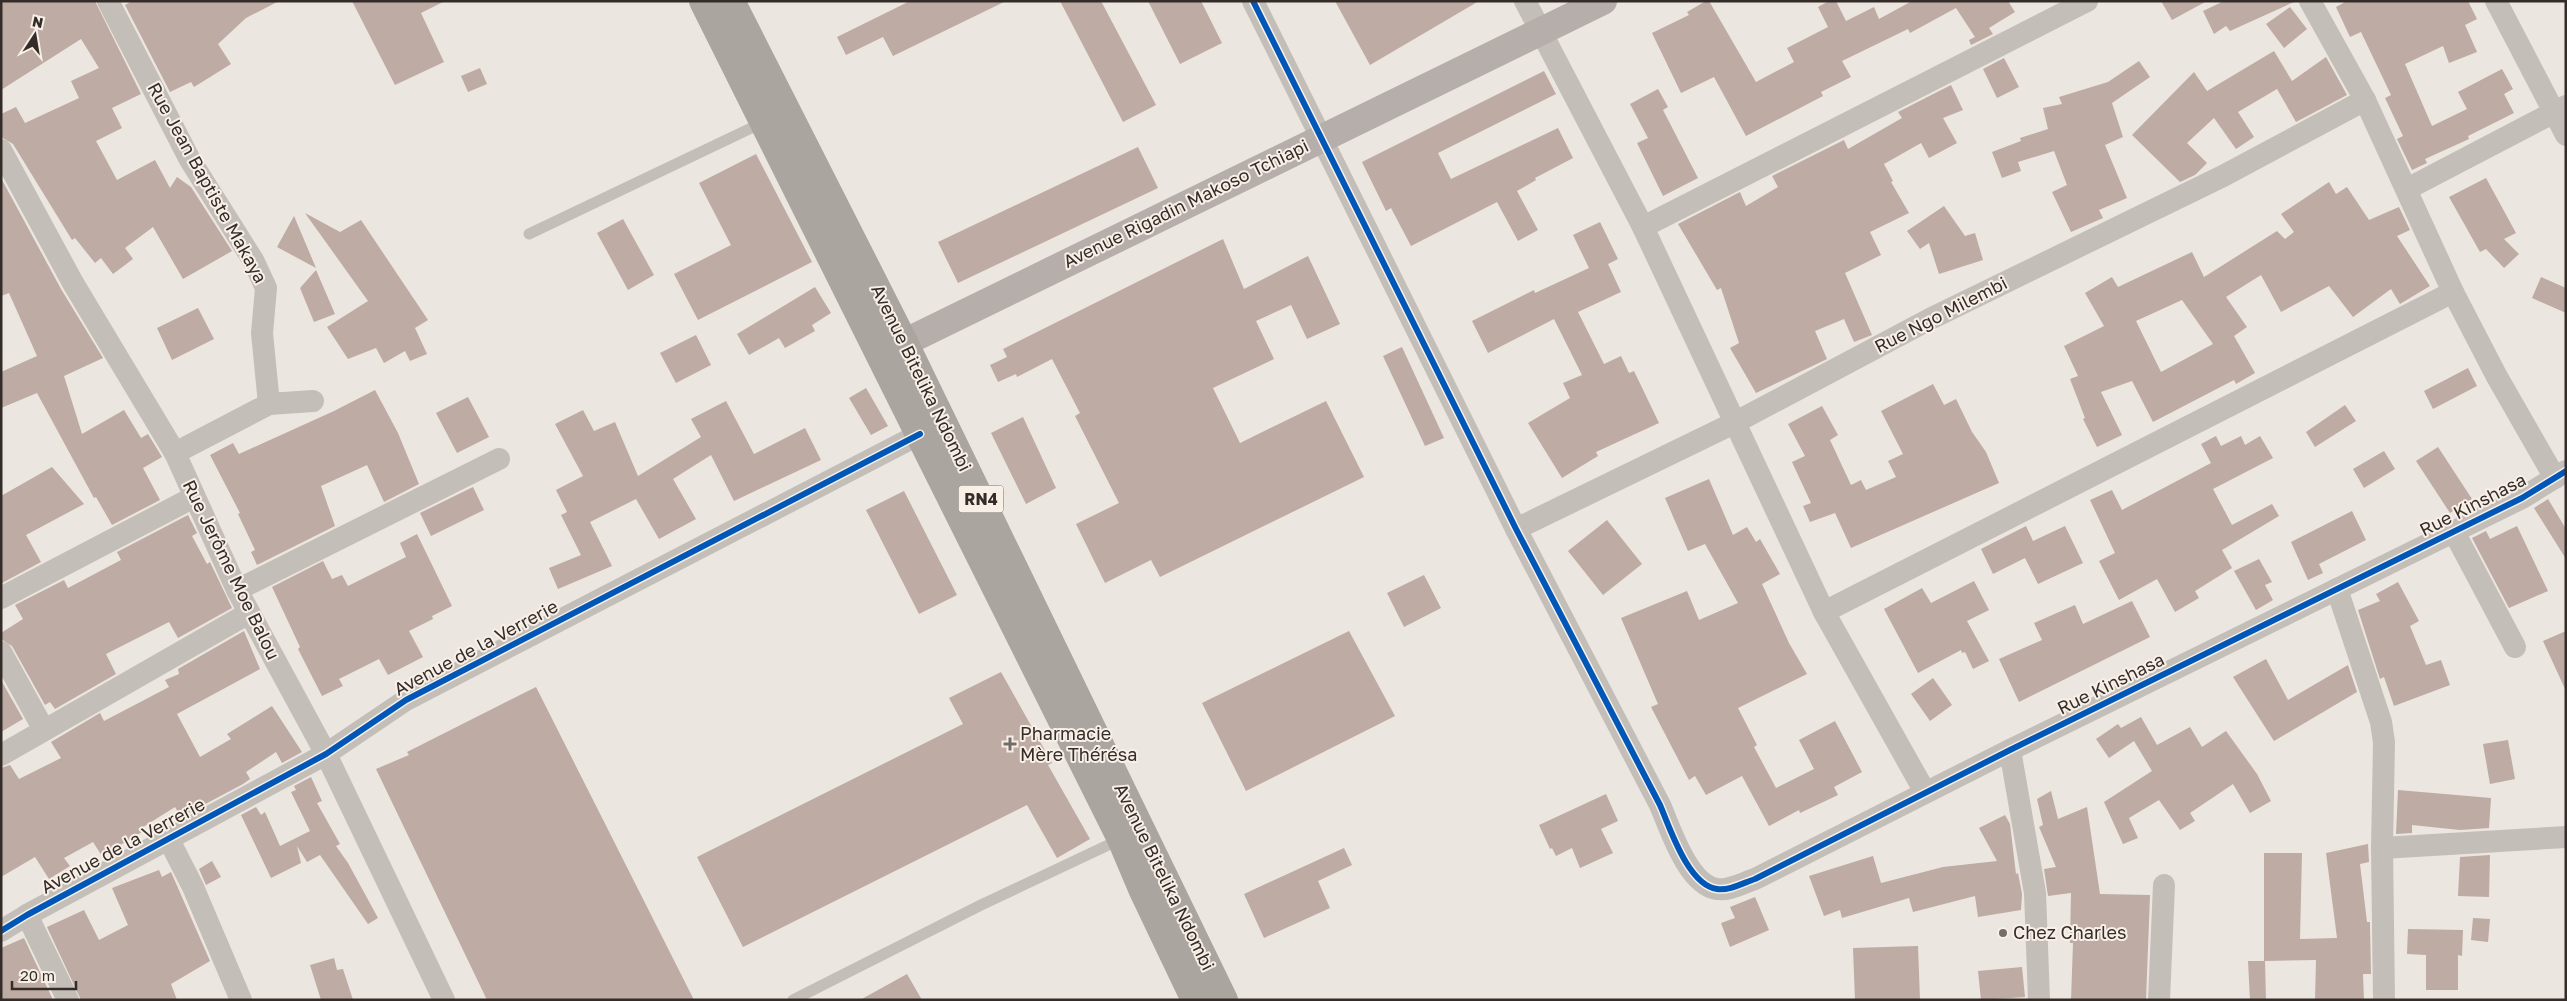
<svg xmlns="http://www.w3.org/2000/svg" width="2567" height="1001" viewBox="0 0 2567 1001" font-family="'Golos Text',sans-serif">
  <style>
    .building { fill: #beaba3; fill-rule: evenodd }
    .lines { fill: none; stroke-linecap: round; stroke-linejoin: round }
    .lane { stroke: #c4beb9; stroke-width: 11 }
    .street { stroke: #c4beb9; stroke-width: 22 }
    .secondary { stroke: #b5aeaa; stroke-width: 28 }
    .highway { stroke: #aaa59f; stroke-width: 28 }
    .cycleway-casing { stroke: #f8f0e7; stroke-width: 9 }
    .cycleway { stroke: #0057b8; stroke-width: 6 }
    .poi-dot { fill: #746d68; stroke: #f8f0e7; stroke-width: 2 }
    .labels { text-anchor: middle; stroke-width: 4; stroke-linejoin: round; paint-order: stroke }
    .shield { fill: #f8f0e7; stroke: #6f6761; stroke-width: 1 }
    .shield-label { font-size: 16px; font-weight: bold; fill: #342c28 }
    .street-label { font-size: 18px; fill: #342c28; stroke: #f8f0e7 }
    .poi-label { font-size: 18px; fill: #342c28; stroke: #f8f0e7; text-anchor: start }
  </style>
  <rect width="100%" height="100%" fill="#ece6e0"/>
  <!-- building -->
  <g class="building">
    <path d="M1 1H95L141 94 112 108 122 128 96 141 117 180 155 160 170 188 177 177 191 187 232 251 183 279 153 227 125 248 133 259 113 274 101 258 95 263 75 238 72 240 13 144 1 137V114L16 107 25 123 79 98 71 81 99 68 81 39 1 90Z"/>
    <path d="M132 1H279L246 18 218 44 231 64 194 87 191 82 170 92 125 5Z"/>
    <path d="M352 1H445L421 13 444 62 395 85Z"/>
    <path d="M910 1H1006L893 56 883 37 846 55 837 37Z"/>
    <path d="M1060 1H1101L1156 105 1123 122Z"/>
    <path d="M1148 1H1201L1222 43 1180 64Z"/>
    <path d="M1335 1H1479L1370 65Z"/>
    <path d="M1706 1H1709L1756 82 1794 62 1787 48 1828 27 1818 7 1829 1H1836L1846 21 1874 7 1879 19 1912 1H2008L2015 12 1989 28 1993 34 1971 45 1969 40 1975 37 1956 8 1910 33 1908 29 1842 61 1851 77 1821 92 1823 96 1746 136 1714 77 1681 93 1652 33 1689 15 1687 12Z"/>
    <path d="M2161 1H2207L2172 20Z"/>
    <path d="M2224 1H2296L2230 31 2226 26 2214 34 2203 11Z"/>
    <path d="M2347 1H2468L2477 19 2465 25 2477 52 2449 63 2443 46 2405 64 2432 126 2467 109 2458 92 2502 69 2513 89 2504 94 2514 113 2468 136 2469 139 2425 159 2427 163 2412 170 2397 139 2403 136 2385 98 2391 95 2361 32 2350 37 2336 7Z"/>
    <path d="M2290 7 2307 29 2284 48 2266 24Z"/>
    <path d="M2274 51 2292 81 2326 57 2347 95 2296 122 2277 89 2238 112 2254 137 2236 149 2214 118 2187 143 2207 163 2195 175 2180 182 2132 135 2194 72 2207 91Z"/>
    <path d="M2004 58 2019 87 1997 98 1983 69Z"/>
    <path d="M2139 61 2150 77 2112 103 2123 137 2105 145 2127 198 2099 210 2103 218 2071 232 2052 192 2067 185 2054 151 2018 162 2021 171 2002 178 1992 152 2021 141 2020 138 2048 129 2043 108 2062 104 2059 97 2108 82Z"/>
    <path d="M480 68 487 84 468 92 461 76Z"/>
    <path d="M1544 71 1556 94 1438 153 1451 179 1558 128 1573 158 1535 178 1536 180 1517 191 1538 230 1518 241 1497 202 1411 246 1391 208 1386 211 1362 162Z"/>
    <path d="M1951 85 1963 110 1943 118 1957 143 1929 158 1921 143 1884 164 1893 181 1891 182 1909 213 1870 232 1881 255 1845 273 1872 335 1854 342 1844 319 1815 331 1827 359 1756 393 1730 348 1739 343 1721 288 1717 290 1678 224 1740 192 1746 206 1778 187 1772 176 1844 140 1848 149 1902 118 1898 112Z"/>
    <path d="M1658 89 1668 107 1663 110 1698 178 1663 196 1637 143 1648 138 1630 104Z"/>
    <path d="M1138 147 1158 188 958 283 938 242Z"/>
    <path d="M756 154 812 262 698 320 674 274 731 245 699 183Z"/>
    <path d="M1 178 61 289 103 358 64 376 82 434 124 410 141 438 148 434 162 457 143 468 160 500 112 525 96 497 94 498 37 393 1 408V372L37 356 9 293 1 296Z"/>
    <path d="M2486 178 2516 233 2504 239 2519 254 2504 268 2486 249 2480 252 2449 197Z"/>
    <path d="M2329 182 2336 194 2347 187 2369 220 2399 207 2410 230 2397 236 2430 286 2400 304 2391 289 2353 317 2329 286 2281 312 2261 275 2226 297 2247 327 2234 336 2255 373 2236 384 2234 380 2153 422 2132 381 2101 392 2122 435 2097 447 2083 419 2085 418 2070 379 2078 376 2064 346 2104 326 2085 293 2112 277 2118 287 2192 252 2204 277 2277 231 2285 239 2294 232 2281 214ZM2182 300 2213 344 2161 372 2136 321Z"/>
    <path d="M1944 206 1965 236 1975 233 1983 260 1939 274 1929 243 1920 249 1907 231Z"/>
    <path d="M305 213 340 232 361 220 428 320 415 328 427 354 410 361 405 351 384 363 376 348 348 359 327 327 368 301Z"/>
    <path d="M294 216 316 268 277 247Z"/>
    <path d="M623 219 654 275 628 290 597 233Z"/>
    <path d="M1600 222 1618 259 1608 264 1621 292 1578 312 1604 364 1621 356 1629 373 1634 371 1659 423 1596 452 1598 456 1562 478 1528 423 1570 398 1563 383 1582 375 1554 319 1488 353 1472 321 1534 290 1535 293 1589 268 1573 235Z"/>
    <path d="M1223 239 1244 289 1308 256 1340 324 1307 339 1291 305 1256 321 1274 359 1213 388 1240 443 1326 401 1364 477 1160 577 1151 560 1105 583 1076 524 1119 503 1075 416 1080 413 1052 359 1017 377 1016 374 998 382 990 365 1007 357 1003 349Z"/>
    <path d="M316 270 335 314 314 322 300 288Z"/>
    <path d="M2541 277 2566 288V313L2532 298Z"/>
    <path d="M815 287 831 313 812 325 815 331 785 348 779 338 749 355 737 334Z"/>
    <path d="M198 308 214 339 172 360 157 328Z"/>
    <path d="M696 335 711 365 676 383 660 353Z"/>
    <path d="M1402 347 1444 438 1425 446 1383 356Z"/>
    <path d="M2468 368 2477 386 2433 409 2424 391Z"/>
    <path d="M1933 384 1944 405 1956 399 1972 432 1986 452 1999 483 1851 548 1835 513 1810 522 1803 506 1811 503 1792 462 1805 456 1788 424 1822 406 1838 435 1830 440 1851 485 1861 480 1866 490 1896 477 1888 461 1903 454 1881 411Z"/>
    <path d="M866 388 888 426 871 435 849 398Z"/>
    <path d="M375 390 398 433 419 484 384 502 367 465 321 486 335 526 257 565 251 552 255 550 238 514 240 513 210 455 233 443 239 454 334 411Z"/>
    <path d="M468 397 489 437 457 453 436 413Z"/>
    <path d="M726 401 754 454 805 428 821 460 734 501 711 455 673 479 696 519 659 539 636 499 590 522 612 566 558 589 549 568 581 555 561 515 567 512 556 490 583 476 555 424 583 410 594 431 615 422 638 476 701 437 691 419Z"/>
    <path d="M2345 405 2356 421 2315 447 2306 432Z"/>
    <path d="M1023 417 1056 488 1026 504 991 433Z"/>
    <path d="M2216 436 2221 446 2241 436 2245 445 2260 436 2273 458 2213 489 2232 525 2272 504 2279 516 2222 550 2232 568 2195 591 2199 598 2175 612 2157 579 2119 600 2099 561 2115 553 2090 500 2112 490 2122 510 2211 463 2201 444Z"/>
    <path d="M2438 447 2472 499 2450 513 2416 461Z"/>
    <path d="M2384 451 2395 469 2364 488 2353 469Z"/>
    <path d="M52 467 84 504 26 535 41 562 2 583 1 496Z"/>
    <path d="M1709 479 1733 535 1747 527 1756 542 1760 539 1780 574 1762 584 1789 643 1807 674 1738 708 1757 745 1754 747 1776 788 1814 769 1799 740 1835 721 1862 772 1834 787 1838 795 1800 813 1799 810 1769 826 1742 776 1706 795 1695 776 1689 780 1651 707 1658 704 1621 618 1687 591 1699 620 1738 603 1705 544 1688 551 1665 498Z"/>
    <path d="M473 487 484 510 431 536 420 513Z"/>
    <path d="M904 491 957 595 919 614 866 510Z"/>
    <path d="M2548 499 2566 529V559L2534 508Z"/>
    <path d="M2352 511 2366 540 2319 564 2323 573 2308 580 2291 542Z"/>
    <path d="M188 515 197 533 192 536 207 564 210 562 232 608 178 638 169 622 106 654 116 674 55 709 50 702 45 705 12 646 1 639V633L23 619 15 605 64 580 68 588 121 560 117 552Z"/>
    <path d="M1607 520 1642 564 1603 595 1568 551Z"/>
    <path d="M2026 526 2033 541 2065 526 2083 563 2038 584 2025 558 1993 574 1981 549Z"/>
    <path d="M2517 526 2548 591 2509 608 2472 538 2486 531 2490 539Z"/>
    <path d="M417 534 452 606 432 616 433 619 409 631 423 657 388 675 379 659 339 679 343 686 322 696 298 649 300 647 272 587 323 561 332 579 342 575 348 586 406 557 400 543Z"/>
    <path d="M2259 559 2272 582 2265 585 2273 600 2256 610 2234 571Z"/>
    <path d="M1424 575 1441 608 1404 627 1387 593Z"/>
    <path d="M1974 581 1989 610 1967 621 1989 661 1973 669 1965 652 1962 653 1961 650 1918 673 1884 609 1922 588 1931 603Z"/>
    <path d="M2398 582 2419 621 2410 626 2426 665 2441 660 2450 685 2394 706 2384 677 2380 679 2358 610 2380 601 2376 594Z"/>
    <path d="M2132 601 2150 637 2019 702 1999 659 2042 640 2034 623 2075 605 2083 624Z"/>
    <path d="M244 631 260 669 177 714 200 757 231 739 227 734 272 706 302 752 282 763 276 752 246 772 250 779 243 784 181 817 175 807 140 829 142 832 102 856 93 842 64 858 70 866 49 879 35 857 1 877V768L10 765 19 779 61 758 51 742 100 713 104 721 169 687 165 680 179 674 178 669Z"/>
    <path d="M1349 631 1395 716 1246 791 1202 703Z"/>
    <path d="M2566 631V691L2543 641Z"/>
    <path d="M2266 659 2288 700 2348 665 2357 692 2274 741 2233 677Z"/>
    <path d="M1001 672 1052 763 1048 765 1090 839 1057 858 1027 805 743 947 697 857 963 724 949 698Z"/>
    <path d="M1933 678 1952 705 1930 721 1911 694Z"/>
    <path d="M1 680 23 719 1 732Z"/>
    <path d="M536 687 694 1000H487L376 769 409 755 407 752Z"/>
    <path d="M2141 717 2157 745 2190 727 2202 747 2226 731 2257 774 2271 801 2250 813 2233 784 2190 813 2195 821 2180 830 2159 800 2129 818 2138 838 2123 844 2104 802 2152 771 2134 741 2109 758 2096 739 2118 724 2121 728Z"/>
    <path d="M2508 740 2515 779 2490 784 2483 744Z"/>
    <path d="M311 777 322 801 317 803 340 844 336 846 348 863 378 918 368 924 320 855 307 862 297 846 301 863 271 878 241 815 256 807 261 815 265 812 280 846 310 831 291 792 296 790 294 786Z"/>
    <path d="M2398 790 2491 798 2489 828 2460 830 2412 825V833L2396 834Z"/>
    <path d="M2051 791 2058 819 2087 807 2100 894 2150 895 2146 1000H2071L2073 943H2070L2071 893 2048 896 2044 869 2056 867 2039 827 2043 825 2037 799Z"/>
    <path d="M1606 794 1618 821 1601 829 1613 853 1580 868 1572 848 1556 856 1552 848 1550 849 1539 825Z"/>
    <path d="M2005 815 2010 824 2016 874 2018 873 2022 894 2021 910 1978 917 1975 896 1913 912 1909 898 1842 918 1840 910 1824 916 1809 876 1873 856 1881 883 1943 867 1997 861 1979 828Z"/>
    <path d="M2368 844 2369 862 2360 864 2367 922H2370V927L2371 974H2363L2364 1000H2315L2316 960 2264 961V853H2302L2300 939 2337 938 2326 853Z"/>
    <path d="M1344 848 1352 865 1318 881 1330 908 1264 938 1244 894Z"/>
    <path d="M2490 855 2489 897 2458 896 2460 857Z"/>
    <path d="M212 861 221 877 206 885 199 869Z"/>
    <path d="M159 870 162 877 171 872 210 961 171 984 177 1000H81L47 927 84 910 99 940 128 925 112 888Z"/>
    <path d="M1755 897 1769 930 1730 947 1721 923 1735 918 1730 907Z"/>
    <path d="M2473 918 2490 919 2488 942 2471 940Z"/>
    <path d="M2408 929 2463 930 2462 956 2458 955V990H2426V955L2407 954Z"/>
    <path d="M24 938 53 1000H1V948Z"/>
    <path d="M1918 946 1920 1000H1855L1853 948Z"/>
    <path d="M334 958 337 970 343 969 353 1000H321L310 965Z"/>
    <path d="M2248 961H2265L2266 1000H2250Z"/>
    <path d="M2022 967 2025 997 1981 1000 1978 971Z"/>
    <path d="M907 974 922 1000H860Z"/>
  </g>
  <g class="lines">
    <!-- lane -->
    <g class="lane">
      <path d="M529 234 764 122"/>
      <path d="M793 1000 981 905 1121 839"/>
    </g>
    <!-- street -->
    <g class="street">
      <path d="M108 1 190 160 253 260 266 288 262 333 269 404"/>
      <path d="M1253 1 1516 529 1660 805C1670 828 1688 885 1717 889 1729 891 1743 883 1755 879L2010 750 2522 498 2566 471"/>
      <path d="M1525 1 1643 227 1824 612 1925 792"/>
      <path d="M2310 1 2365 100 2453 292 2496 375 2555 478"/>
      <path d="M2496 1 2566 135"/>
      <path d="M1 150 73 283 175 453 237 590 326 754 444 1000"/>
      <path d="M2407 189 2566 106"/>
      <path d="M1643 227 2087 1"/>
      <path d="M175 453 269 404 313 401"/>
      <path d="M1516 529 1736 422 1930 319 2223 176 2365 100"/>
      <path d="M2454 532 2515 647"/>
      <path d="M2337 589 2381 722 2384 742 2382 848 2384 1000"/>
      <path d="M237 590 499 459"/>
      <path d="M1 598 194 497"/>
      <path d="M1824 612 2453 292"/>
      <path d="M1 652 44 730"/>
      <path d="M2010 750 2035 893 2039 1000"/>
      <path d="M1 755 249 613"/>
      <path d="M168 838 193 887 241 1000"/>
      <path d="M2382 848 2566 837"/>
      <path d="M27 915 68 1000"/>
      <path d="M1 931 27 915 326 754 406 700 920 434"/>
      <path d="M2159 1000 2164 885"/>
    </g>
    <!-- secondary -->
    <path class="secondary" d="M883 353 1603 1"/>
    <!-- highway -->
    <g class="highway">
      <path d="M703 1 1121 839 1143 891 1195 1000"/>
      <path d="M731 1 904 342 1224 1000"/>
    </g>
    <defs>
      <g id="cycleway">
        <path d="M1253 1 1516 529 1660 805C1670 828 1688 885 1717 889 1729 891 1743 883 1755 879L2010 750 2522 498 2566 471"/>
        <path d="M1 931 27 915 326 754 406 700 920 434"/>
      </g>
    </defs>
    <!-- cycleway casing -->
    <use href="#cycleway" class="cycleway-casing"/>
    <!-- cycleway -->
    <use href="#cycleway" class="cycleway"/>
  </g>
  <!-- markers -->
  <g class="poi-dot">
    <path d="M1007.5 736.5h5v5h5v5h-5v5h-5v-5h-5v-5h5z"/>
    <circle cx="2003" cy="933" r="5"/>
  </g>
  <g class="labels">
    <!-- shield labels -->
    <rect class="shield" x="958.5" y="485.5" width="45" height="27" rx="4"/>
    <g class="shield-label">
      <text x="981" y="505">RN4</text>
    </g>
    <!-- street labels -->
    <g class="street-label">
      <text transform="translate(207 183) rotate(61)" y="6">Rue Jean Baptiste Makaya</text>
      <text transform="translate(1186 204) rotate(-26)" y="6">Avenue Rigadin Makoso Tchiapi</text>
      <text transform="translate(1941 315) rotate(-27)" y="6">Rue Ngo Milembi</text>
      <text transform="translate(921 378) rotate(64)" y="6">Avenue Bitelika Ndombi</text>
      <text transform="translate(2473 505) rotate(-27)" y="6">Rue Kinshasa</text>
      <text transform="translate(231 570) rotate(64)" y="6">Rue Jerôme Moe Balou</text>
      <text transform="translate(476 648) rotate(-28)" y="6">Avenue de la Verrerie</text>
      <text transform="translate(2111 684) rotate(-26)" y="6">Rue Kinshasa</text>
      <text transform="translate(123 846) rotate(-28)" y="6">Avenue de la Verrerie</text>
      <text transform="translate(1164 877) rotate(64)" y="6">Avenue Bitelika Ndombi</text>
    </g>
    <!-- poi labels -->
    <g class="poi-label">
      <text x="1020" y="740">Pharmacie<tspan x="1020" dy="21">Mère Thérésa</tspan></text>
      <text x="2013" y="939">Chez Charles</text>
    </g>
  </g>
  <!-- border -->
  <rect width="2567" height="1001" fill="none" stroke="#342c28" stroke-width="5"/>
  <!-- north arrow -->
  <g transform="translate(35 35) rotate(12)" stroke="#f8f0e7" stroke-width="4" paint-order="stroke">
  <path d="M0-4L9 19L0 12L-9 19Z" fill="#342c28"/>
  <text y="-8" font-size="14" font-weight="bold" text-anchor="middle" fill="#342c28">N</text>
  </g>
  <!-- scale -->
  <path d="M12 981v8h64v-8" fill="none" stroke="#342c28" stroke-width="2.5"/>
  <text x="20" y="981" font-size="15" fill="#342c28" stroke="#f8f0e7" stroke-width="4" paint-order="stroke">20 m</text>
</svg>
